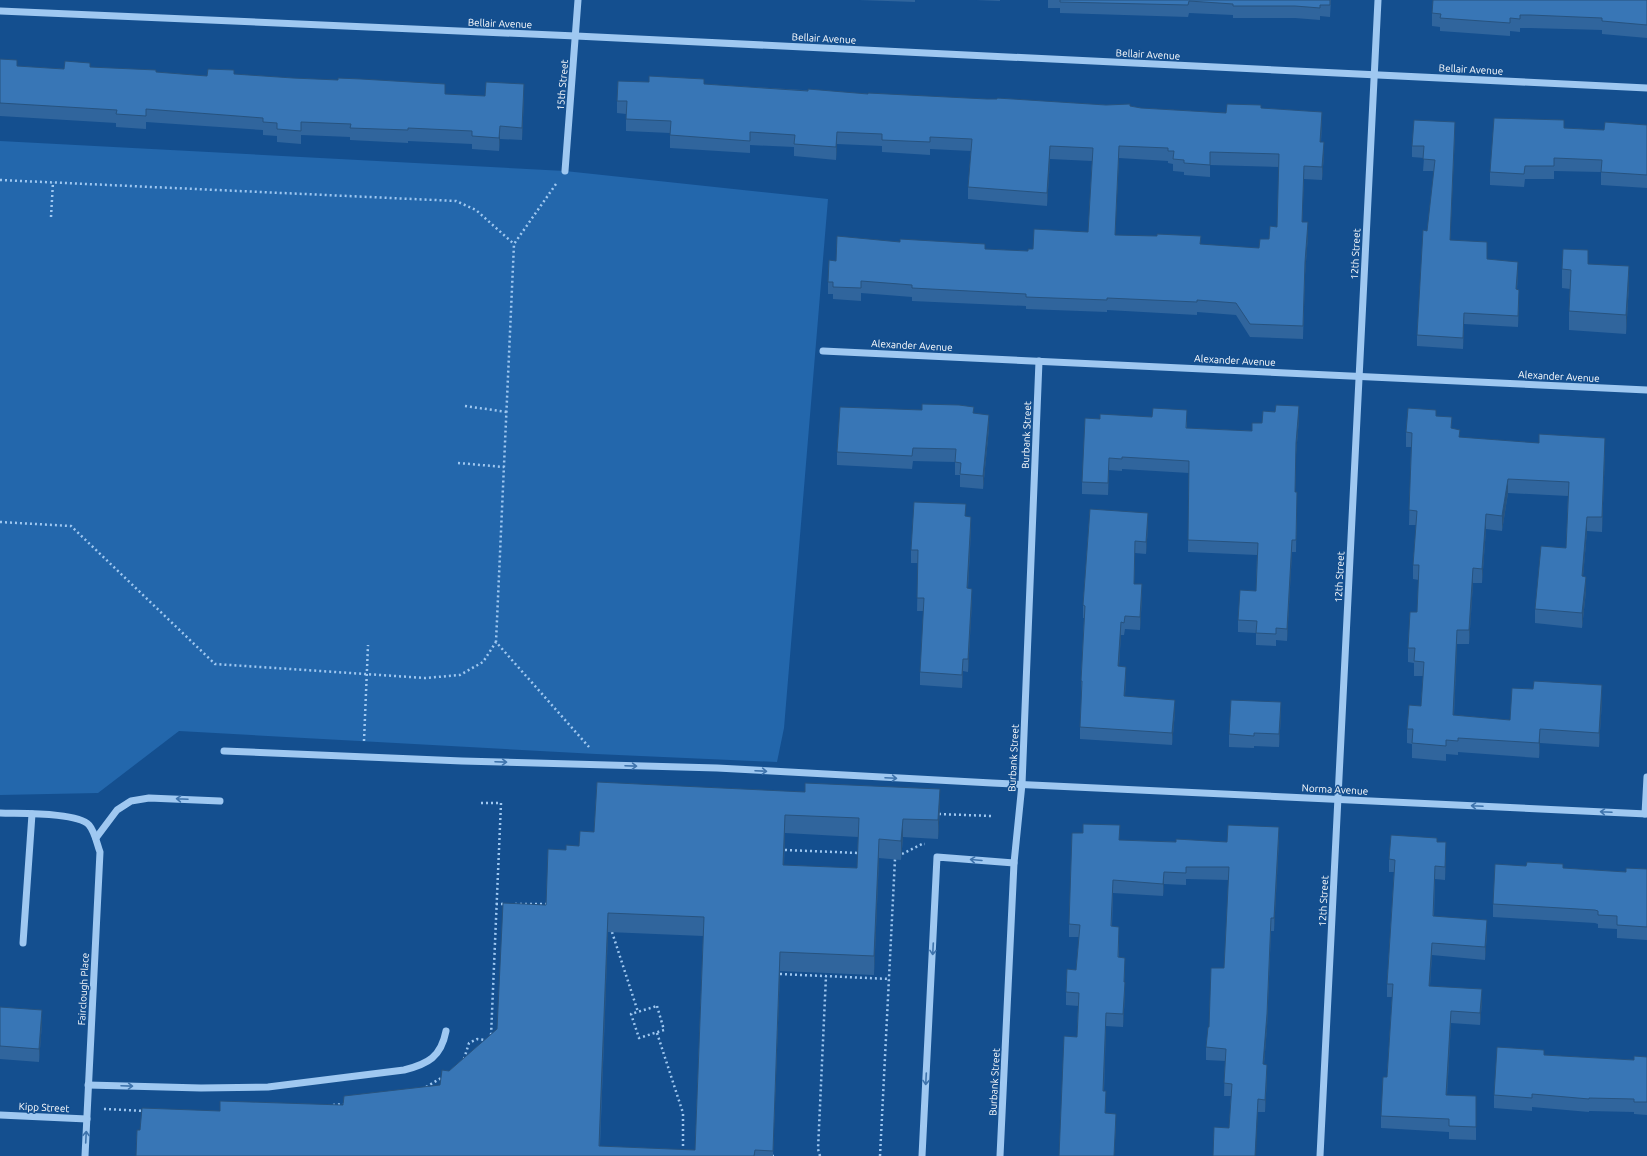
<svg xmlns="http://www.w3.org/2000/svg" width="1647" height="1156" viewBox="0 0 1647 1156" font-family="Ubuntu,sans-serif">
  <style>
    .green { fill: #2367ac }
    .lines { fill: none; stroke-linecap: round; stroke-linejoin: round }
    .path { stroke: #9fc8f1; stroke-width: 2.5; stroke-dasharray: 2 3; stroke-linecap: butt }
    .minor { stroke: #9fc8f1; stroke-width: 7 }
    .wall { fill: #30659d; fill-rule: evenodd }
    .shaded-wall { fill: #27537f }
    .building { fill: #3876b6; stroke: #27537f; fill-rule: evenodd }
    .oneway { stroke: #3e73ac }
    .labels { text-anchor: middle; stroke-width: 3; stroke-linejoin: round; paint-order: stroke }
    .street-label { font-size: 10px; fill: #fff; stroke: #144f8f }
  </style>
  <rect width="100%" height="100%" fill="#144f8f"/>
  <!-- green -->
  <path class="green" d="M0 141 565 171 828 199 784 728 777 762 596 754 179 731 98 793 0 795Z"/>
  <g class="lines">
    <!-- path -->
    <g class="path">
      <path d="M0 180 456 201 476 210 514 244"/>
      <path d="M556 184 514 244 496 642 589 747"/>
      <path d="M51 217 53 182"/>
      <path d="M465 406 507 412"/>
      <path d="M458 463 504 467"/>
      <path d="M0 522 71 526 215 664 425 678 460 675 483 662 496 642"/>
      <path d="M364 741 368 645"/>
      <path d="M481 803H501L491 1036"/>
      <path d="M939 814 991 816"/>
      <path d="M785 850 859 853"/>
      <path d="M902 854 922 844H925"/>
      <path d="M496 904H506"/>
      <path d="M515 904H546"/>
      <path d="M612 932 638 1012"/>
      <path d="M780 974 890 979"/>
      <path d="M657 1006 664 1030 639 1038 631 1014Z"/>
      <path d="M657 1033 683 1113V1156"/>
      <path d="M464 1059 469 1043 477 1039 486 1040"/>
      <path d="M426 1087 443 1077"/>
      <path d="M333 1105 346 1104"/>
      <path d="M104 1109 145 1111"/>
      <path d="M773 1156H774"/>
      <path d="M820 1156 818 1149 826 976"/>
      <path d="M880 1156 895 859"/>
    </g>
    <!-- minor -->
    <g class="minor">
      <path d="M0 11 576 36 1647 88"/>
      <path d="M565 171 578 0"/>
      <path d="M823 351 1647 390"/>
      <path d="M224 751 462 761 717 768 992 783 1647 814"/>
      <path d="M0 813C19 814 77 812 89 825 95 832 97 844 100 852L85 1156"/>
      <path d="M1645 814 1647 777"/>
      <path d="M96 838 117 810 131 801 149 798 220 801"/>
      <path d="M23 943 32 814"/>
      <path d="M88 1085 201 1088 268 1087 404 1070C428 1064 441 1057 446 1031"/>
      <path d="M0 1115 87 1119"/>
      <path d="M922 1156 937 857 1014 863"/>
      <path d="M1000 1156 1014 863 1022 784 1039 361"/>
      <path d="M1320 1156 1378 0"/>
    </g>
  </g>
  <!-- wall -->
  <g class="wall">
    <path d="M859 0H915V2Z"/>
    <path d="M976 0H1000V1Z"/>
    <path d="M1048 0H1331L1330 17 1320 16V20L1295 18H1233V15L1189 13 1188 17 1060 13V8H1048Z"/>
    <path d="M1647 0V38L1602 34V30L1530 28H1520V32L1510 31V36L1440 31V27L1432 26V13Z"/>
    <path d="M0 59 17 66 64 69 90 67 207 76 234 74 445 94 485 96 524 97 522 140 500 139 499 151 472 149V144L408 141V143L350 140V137L301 135V144L277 142V136L263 135V130L146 122V129L116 127V123L0 116Z"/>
    <path d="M649 82 704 84 868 94 1130 106 1141 108 1226 113 1261 108 1322 124 1321 142 1324 154 1322 180 1304 179 1302 222 1308 235 1305 275 1303 339 1250 337 1236 315 1197 312V315L1107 310V312L1026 309V306L912 301V297L861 293V301L833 299V294H828V282L836 261 900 242 985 249 1028 251 1088 232 1092 161 1050 159 1047 206 968 199V187L971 151 930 149V155L882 152V146L837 144 836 160 794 156V147L750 145V153L670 148V133L626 131V114L617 113V101ZM1119 158 1168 161V163L1173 164V171L1184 172V175L1210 177V165L1279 167 1277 227 1269 239 1259 248 1201 245 1115 235Z"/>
    <path d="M1647 125V188L1601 185V172L1554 171V179H1525L1524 187 1490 185V172L1564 128 1604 130Z"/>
    <path d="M1455 133 1450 240 1487 259 1518 273 1517 290 1519 301 1518 327 1464 324 1463 349 1417 346V335L1434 171H1423L1424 158 1412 157V146Z"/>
    <path d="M1588 264 1629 285 1626 334 1569 330V311L1570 289 1562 288V269Z"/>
    <path d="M922 410 974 413 989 428 983 489 960 487V475H955V462L913 461 912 469 837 465V452Z"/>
    <path d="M1436 416 1452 429 1460 438 1605 452 1602 532 1587 531 1583 576 1586 591 1582 628 1535 623V609L1566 548 1568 496 1508 493 1502 531 1486 529 1482 583H1473L1469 644H1457L1454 715 1510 720 1602 700 1599 747 1540 743 1539 758 1458 752V755L1446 754V761L1412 758V744L1407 743V729L1421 706 1423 676H1414V663L1408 662V648L1417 612 1419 580 1413 579V565L1416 525H1409L1411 447H1406V432Z"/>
    <path d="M1299 418 1296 455 1295 492H1297L1296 552H1292L1287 641 1276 640V646L1256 645V633L1238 632V620L1256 591 1257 555 1188 552 1189 473 1122 469V471L1109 470 1108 495 1082 494V482L1100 419 1187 422V428L1252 431 1262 423Z"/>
    <path d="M1090 509 1148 526 1146 554 1135 553 1134 584 1142 597 1140 630 1125 629 1124 635H1121L1119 666 1126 679 1125 696 1175 712 1172 745 1080 739V727L1082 693H1081V681L1084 618H1083V605Z"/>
    <path d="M966 516 971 530 968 588 972 601 968 672 963 671 962 688 920 685V672L924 611H917L918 563H911V550Z"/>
    <path d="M1281 715 1279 747 1254 746V748L1229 747V734Z"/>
    <path d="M597 782 940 807 938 839 903 837 901 860 879 858 874 975 780 971 773 1156H136L140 1130 220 1111 343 1105 440 1085 449 1071 497 1029 546 905 566 850 579 846 594 832ZM785 833 858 837 857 868 784 865ZM608 932 703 936 695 1150 600 1146Z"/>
    <path d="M1083 833 1120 840 1176 842H1227L1279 839 1274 931H1271L1267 1027 1264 1064 1267 1077 1265 1112H1258L1229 1128 1231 1096H1224L1225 1061 1206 1060V1047L1209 1027 1224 968 1229 880 1186 879V885L1164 884 1163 896 1113 893 1112 926 1119 939V957L1125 970 1124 982 1125 994 1123 1027 1106 1026 1104 1091 1106 1103 1105 1113 1116 1126 1114 1156 1077 1037 1078 1006 1066 1005V992L1076 970 1079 937H1069V924Z"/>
    <path d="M1437 842 1446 855 1445 880 1435 879 1434 916 1487 933 1485 960 1432 955 1430 986 1482 1001 1480 1025 1451 1023 1447 1095 1476 1108V1140L1449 1139V1132L1381 1128V1116L1387 1077 1392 997H1387V984L1394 872H1389V859Z"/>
    <path d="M1563 868 1626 872 1647 869V940L1617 938V929L1598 928V924L1595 923 1493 917V904Z"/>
    <path d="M0 1007 42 1023 39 1062 0 1059Z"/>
    <path d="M1544 1055 1634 1060 1647 1057V1115L1634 1114V1112L1589 1111V1112L1532 1107V1111L1494 1108V1095Z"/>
  </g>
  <!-- shaded-wall -->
  <g class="shaded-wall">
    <path d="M524 84V97L522 140V128Z"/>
    <path d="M1322 112V124L1320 154V142Z"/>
    <path d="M1455 122V133L1450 251V240Z"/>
    <path d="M500 126V139L499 151V138Z"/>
    <path d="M837 132V144L836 160V147Z"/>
    <path d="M1324 142V154L1322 180V167Z"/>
    <path d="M1050 146V159L1047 206V193Z"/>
    <path d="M1119 146V158L1115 247V235Z"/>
    <path d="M1304 166V179L1302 234V222Z"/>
    <path d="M1308 222V235L1305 275 1303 339 1305 262Z"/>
    <path d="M1518 262V273L1516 301V289Z"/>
    <path d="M1629 266V285L1626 334V315Z"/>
    <path d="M1519 290V301L1518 327V316Z"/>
    <path d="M1464 313V324L1463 349V338Z"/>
    <path d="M1299 406V418L1296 455 1295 504 1296 443Z"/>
    <path d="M989 415V428L983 489V476Z"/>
    <path d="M1605 438V452L1602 532V517Z"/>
    <path d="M1109 458V470L1108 495V483Z"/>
    <path d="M1508 479V493L1502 531V516Z"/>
    <path d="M1148 513V526L1146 554V542Z"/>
    <path d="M1486 514V529L1482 583V569Z"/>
    <path d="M971 517V530L967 601V588Z"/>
    <path d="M1587 517V531L1582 590V576Z"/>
    <path d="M1292 540V552L1287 641V629Z"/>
    <path d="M1473 568V583L1469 644V630Z"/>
    <path d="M1586 577V591L1582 628V613Z"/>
    <path d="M1142 584V597L1140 630V617Z"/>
    <path d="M972 589V601L968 672V659Z"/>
    <path d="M1121 622V635L1118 678V666Z"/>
    <path d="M1457 630V644L1453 730V715Z"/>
    <path d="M963 659V671L962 688V675Z"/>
    <path d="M1126 667V679L1124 708V696Z"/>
    <path d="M1602 685V700L1599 747V733Z"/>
    <path d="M1175 700V712L1172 745V733Z"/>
    <path d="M1281 702V715L1279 747V734Z"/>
    <path d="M1540 729V743L1539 758V743Z"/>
    <path d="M940 789V807L938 839V820Z"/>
    <path d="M785 815V833L783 883V865Z"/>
    <path d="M903 819V837L901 860V841Z"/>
    <path d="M1279 827V839L1274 931V918Z"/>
    <path d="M879 839V858L874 975V956Z"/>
    <path d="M1446 842V855L1445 880V867Z"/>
    <path d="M1164 872V884L1163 896V884Z"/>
    <path d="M608 913V932L599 1156V1146Z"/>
    <path d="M1271 918 1267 1027 1263 1077V1064Z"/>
    <path d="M1487 920V933L1485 960V947Z"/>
    <path d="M1432 943V955L1429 998V986Z"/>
    <path d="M780 952V971L773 1156Z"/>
    <path d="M1125 958V970L1124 994V982Z"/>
    <path d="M1125 982V994L1123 1027V1014Z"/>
    <path d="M1482 989V1001L1480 1025V1013Z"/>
    <path d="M42 1010V1023L39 1062V1049Z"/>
    <path d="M1451 1011V1023L1446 1107V1095Z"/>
    <path d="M1106 1013V1026L1103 1103V1091Z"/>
    <path d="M1267 1065V1077L1265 1112V1100Z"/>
    <path d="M1106 1091V1103L1105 1126V1113Z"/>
    <path d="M1258 1099V1112L1256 1156H1255Z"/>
    <path d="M1116 1114V1126L1114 1156Z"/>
  </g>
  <!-- building -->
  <g class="building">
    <path d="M1060 0H1330V5H1320V8L1295 6H1233V4L1189 1 1188 5 1060 2Z"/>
    <path d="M1433 0H1647V25L1602 21V18L1530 15H1520V19L1510 18V23L1440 18 1441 14 1432 13Z"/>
    <path d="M0 59 17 60V66L64 69 65 61 90 63V67L156 70V72L207 76 208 69 234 70V74L293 78 338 80V78L361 79 445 84V94L485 96 486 82 524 84 522 128 500 126 499 138 472 136V131L408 128V130L350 128 351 124 301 122V131L277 129V123L263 122V118L146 109V116L116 114 117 110 0 103Z"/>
    <path d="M649 76 704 79V84L808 91V89L868 94V93L987 99H997V98L1106 105 1130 104V106L1141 108 1226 113 1227 104 1261 105V108L1322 112 1320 142H1324L1322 167 1304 166 1302 222H1308L1305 262 1303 326 1250 324 1236 303 1197 300V302L1107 298V300L1026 297V294L912 288V285L861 281V288L833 287V282H828L829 260 836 261 837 236 900 242V239L985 244V249L1028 251V249H1033L1034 229 1088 232 1093 148 1050 146 1047 193 968 187 972 139 930 137V142L882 140V134L837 132 836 147 794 144 795 135 750 132V141L670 135 671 121 626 119 627 101H617L618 81 649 82ZM1119 146 1168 148V151H1174L1173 159 1184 160V163L1210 165V152L1279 154 1277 227 1270 226 1269 239H1260L1259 248 1200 244 1201 236 1157 234V236L1115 235Z"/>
    <path d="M1494 118 1564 120V128L1604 130 1605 122 1647 125V175L1601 172 1602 160 1554 158V166H1525L1524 174 1490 172Z"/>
    <path d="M1414 120 1455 122 1450 240 1487 242V259L1518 262 1516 289 1519 290 1518 316 1464 313 1463 338 1417 335 1423 230 1427 231 1435 160 1423 159 1424 146H1412Z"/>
    <path d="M1563 249 1588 250V264L1629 266 1626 315 1569 311 1571 270 1562 269Z"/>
    <path d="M922 404 959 405 974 407 973 413 989 415 983 476 960 474 961 463 955 462 956 449 913 448 912 456 837 452 840 407 922 410Z"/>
    <path d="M1276 405 1299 406 1296 443 1295 492H1297L1296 540H1292L1287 629 1276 628V634L1256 633 1257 621 1238 620 1240 590 1256 591 1258 543 1188 540 1189 461 1122 457V459L1109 458 1108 483 1082 482 1085 418 1100 419V414L1152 417 1153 408 1187 410 1186 428 1252 431V423H1262L1263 411 1275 412Z"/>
    <path d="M1408 408 1436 410V416L1452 417 1451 428 1460 430 1459 437 1539 443V434L1605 438 1602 517H1587L1582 576 1586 577 1582 613 1535 609 1541 546 1566 548 1569 482 1508 479 1502 516 1486 514 1482 569 1473 568 1469 630H1457L1453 715 1510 720 1512 688 1533 689 1534 681 1602 685 1599 733 1540 729 1539 743 1458 738V741L1446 740V746L1412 743 1413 729H1407L1409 705 1421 706 1424 662 1414 661 1415 648H1408L1410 612H1417L1419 565H1413L1417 511 1409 510 1412 433 1406 432Z"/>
    <path d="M914 502 966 504 965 516 971 517 967 588 972 589 968 659H963L962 675 920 672 924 598H917L918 550H911Z"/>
    <path d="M1090 509 1148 513 1146 542 1135 541 1134 584H1142L1140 617 1125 616 1124 623 1121 622 1118 666 1126 667 1124 696 1175 700 1172 733 1080 727 1082 681H1081L1085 606 1083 605Z"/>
    <path d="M1231 700 1281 702 1279 734 1254 733V736L1229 734Z"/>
    <path d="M597 782 805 792V783L940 789 938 820 903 819 901 841 879 839 874 956 780 952 773 1151 755 1150 754 1156H136L137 1130H140L142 1108 220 1111V1101L343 1105 344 1096 440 1085 442 1070 449 1071 497 1029 503 903 546 905 548 849 566 850V845L579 846 580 831 594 832ZM785 815 859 818 857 868 783 865ZM608 913 704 917 695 1150 599 1146Z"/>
    <path d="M1083 824 1120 825 1119 840 1176 842V839L1227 842 1228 825 1279 827 1274 918H1271L1267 1014 1263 1064 1267 1065 1265 1100 1258 1099 1255 1156H1213L1214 1127 1229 1128 1232 1084 1224 1083 1226 1049 1206 1047 1208 1027H1209L1211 968H1224L1229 867H1186V873L1164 872 1163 884 1113 880 1111 926 1119 927 1118 957 1125 958 1124 982H1125L1123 1014 1106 1013 1103 1091H1106L1105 1113 1116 1114 1114 1156H1059L1064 1036 1077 1037 1079 993 1066 992 1067 969 1076 970 1080 925 1069 924 1072 833H1083Z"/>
    <path d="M1391 835 1437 838V842H1446L1445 867 1435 866 1433 916 1487 920 1485 947 1432 943 1429 986 1482 989 1480 1013 1451 1011 1446 1095 1476 1096V1127L1449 1126V1119L1381 1116 1383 1077H1387L1393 984H1387L1395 860 1389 859Z"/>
    <path d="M1527 862 1563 864V868L1626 872V868L1647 869V927L1617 925V916L1598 915V911L1595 910 1493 904 1495 864 1526 866Z"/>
    <path d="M0 1007 42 1010 39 1049 0 1046Z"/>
    <path d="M1497 1047 1544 1050V1055L1634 1060V1056L1647 1057V1102H1634V1099L1589 1098V1099L1532 1094V1098L1494 1095Z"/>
  </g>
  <!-- one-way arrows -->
  <defs><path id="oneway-shaft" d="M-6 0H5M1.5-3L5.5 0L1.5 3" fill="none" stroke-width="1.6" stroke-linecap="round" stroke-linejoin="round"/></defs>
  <g class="oneway">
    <use href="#oneway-shaft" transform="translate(501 762) rotate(2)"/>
    <use href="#oneway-shaft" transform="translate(631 766) rotate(2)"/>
    <use href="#oneway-shaft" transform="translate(761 771) rotate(3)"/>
    <use href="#oneway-shaft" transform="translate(891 778) rotate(3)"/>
    <use href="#oneway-shaft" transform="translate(182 799) rotate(-177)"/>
    <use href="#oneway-shaft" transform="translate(1477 806) rotate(-177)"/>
    <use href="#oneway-shaft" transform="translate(1606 812) rotate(-177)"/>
    <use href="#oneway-shaft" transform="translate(976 860) rotate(-175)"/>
    <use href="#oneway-shaft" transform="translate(933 949) rotate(93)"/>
    <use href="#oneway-shaft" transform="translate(926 1079) rotate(93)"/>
    <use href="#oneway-shaft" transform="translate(127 1086) rotate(2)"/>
    <use href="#oneway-shaft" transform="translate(86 1137) rotate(-87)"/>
  </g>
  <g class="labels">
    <!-- street labels -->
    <g class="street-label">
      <text transform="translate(500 23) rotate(2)" y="4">Bellair Avenue</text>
      <text transform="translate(824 38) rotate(3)" y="4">Bellair Avenue</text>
      <text transform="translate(1148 54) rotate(3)" y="4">Bellair Avenue</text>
      <text transform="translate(1471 69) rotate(3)" y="4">Bellair Avenue</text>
      <text transform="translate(562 85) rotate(-85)" y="4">15th Street</text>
      <text transform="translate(1355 254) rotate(-87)" y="4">12th Street</text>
      <text transform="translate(912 345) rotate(3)" y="4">Alexander Avenue</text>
      <text transform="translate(1235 360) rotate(3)" y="4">Alexander Avenue</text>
      <text transform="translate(1559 376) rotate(3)" y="4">Alexander Avenue</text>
      <text transform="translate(1026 435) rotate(-88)" y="4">Burbank Street</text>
      <text transform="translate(1339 577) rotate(-87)" y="4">12th Street</text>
      <text transform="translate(1013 758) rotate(-87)" y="4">Burbank Street</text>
      <text transform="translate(1335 789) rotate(3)" y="4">Norma Avenue</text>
      <text transform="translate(1323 901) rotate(-87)" y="4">12th Street</text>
      <text transform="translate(83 989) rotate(-87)" y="4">Fairclough Place</text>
      <text transform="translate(994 1082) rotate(-87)" y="4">Burbank Street</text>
      <text transform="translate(44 1107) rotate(3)" y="4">Kipp Street</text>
    </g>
  </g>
</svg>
